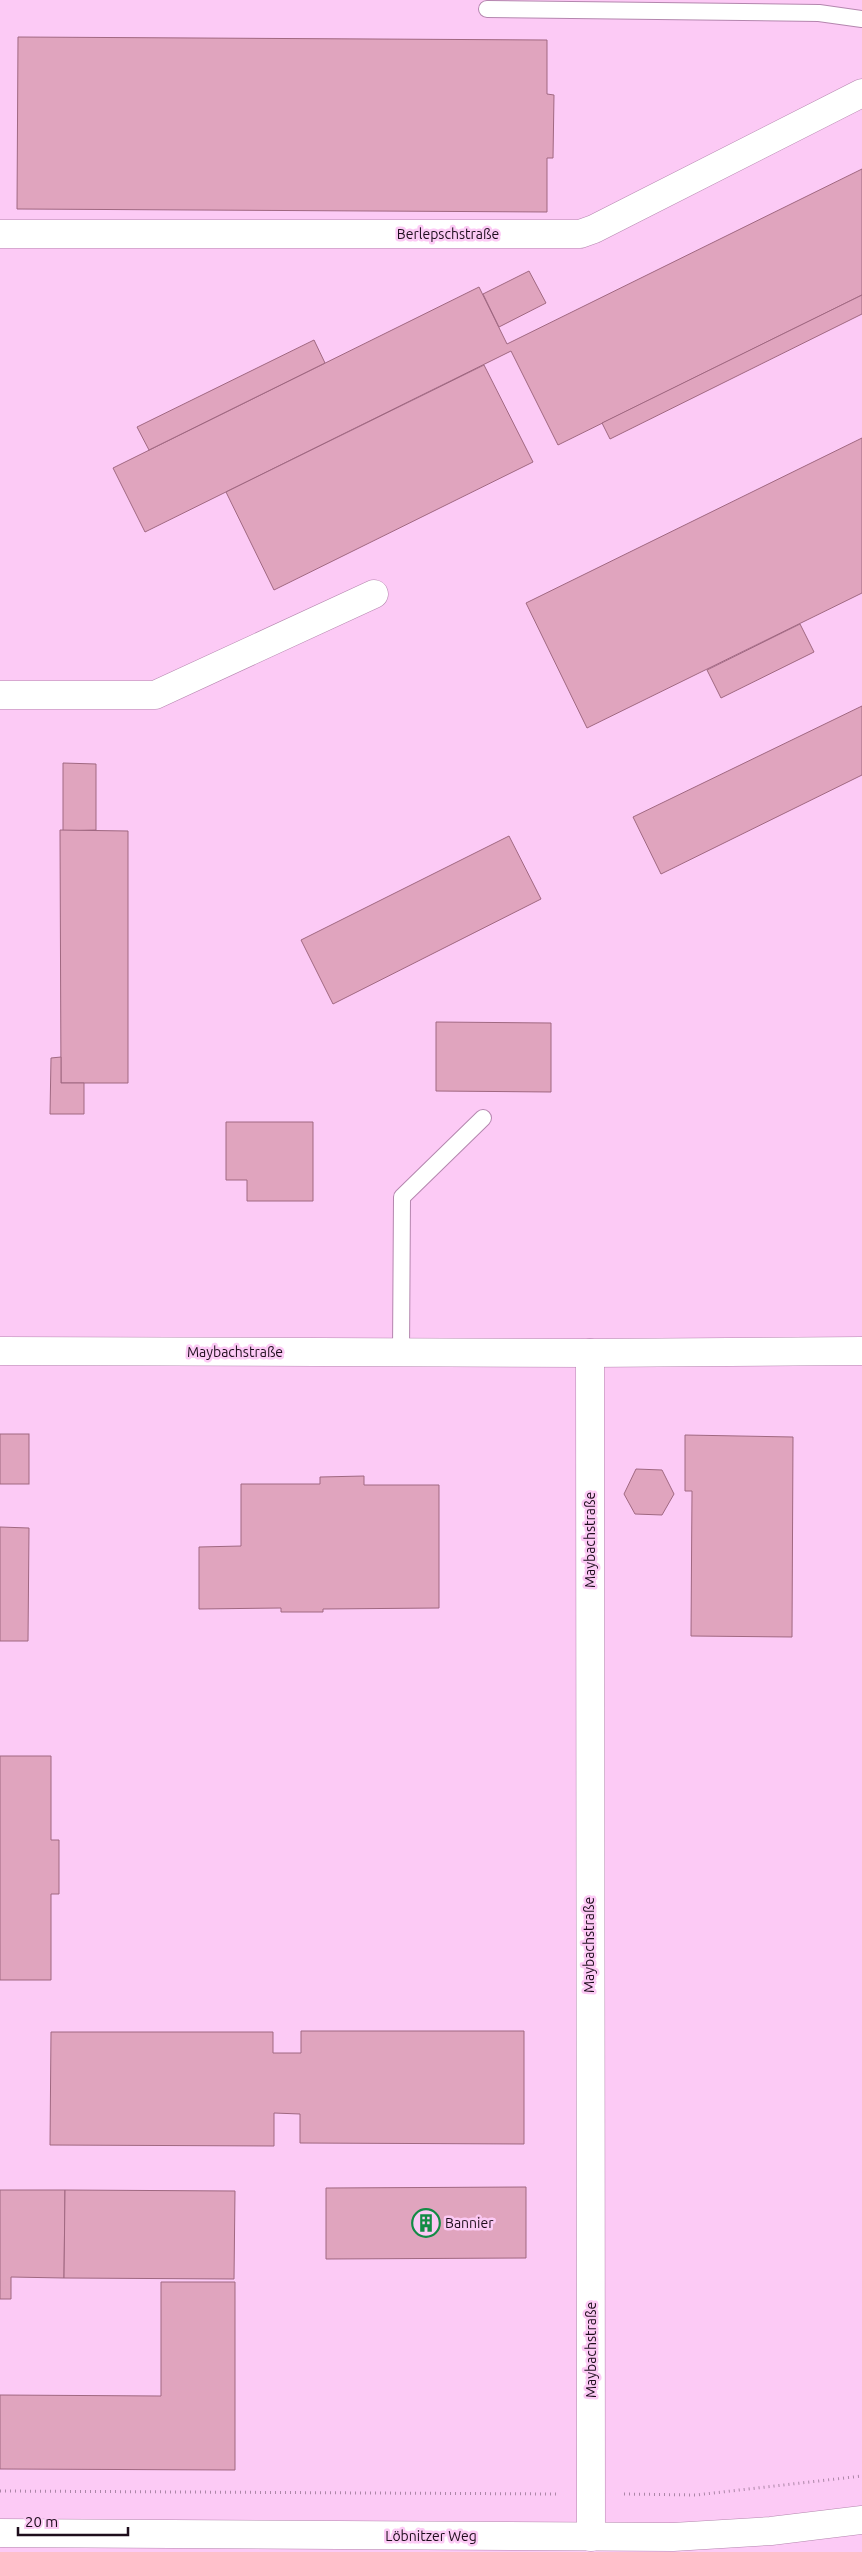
<svg xmlns="http://www.w3.org/2000/svg" width="862" height="2552" viewBox="0 0 862 2552" font-family="Ubuntu,sans-serif">
  <style>
    .building { fill: #e0a4be; stroke: #a06881 }
    .lines { fill: none; stroke-linecap: round; stroke-linejoin: round }
    .service-casing { stroke: #b486ae; stroke-width: 18 }
    .minor-casing { stroke: #b486ae; stroke-width: 29 }
    .path { stroke: #ac86a7; stroke-width: 3; stroke-dasharray: 1 4; stroke-linecap: butt }
    .service { stroke: #fff; stroke-width: 16 }
    .minor { stroke: #fff; stroke-width: 28 }
    .labels { text-anchor: middle; stroke-width: 5; stroke-linejoin: round; paint-order: stroke }
    .street-label { font-size: 14px; fill: #1e0d1c; stroke: #fccaf5 }
    .poi-label { font-size: 14px; fill: #1e0d1c; stroke: #fccaf5; text-anchor: start }
  </style>
  <rect width="100%" height="100%" fill="#fccaf5"/>
  <!-- building -->
  <g class="building">
    <path d="M18 37 547 40V94L554 95 553 158H547V212L17 209Z"/>
    <path d="M862 169V295L558 445 511 351 145 532 113 468 479 287 507 344Z"/>
    <path d="M529 271 546 303 499 327 483 294Z"/>
    <path d="M862 295V314L610 439 602 423Z"/>
    <path d="M314 340 325 363 149 450 137 427Z"/>
    <path d="M484 365 533 462 274 590 226 492Z"/>
    <path d="M862 438V593L587 728 526 603Z"/>
    <path d="M800 624 814 652 721 698 707 670Z"/>
    <path d="M862 706V775L661 874 633 817Z"/>
    <path d="M63 763 96 764V830L63 831Z"/>
    <path d="M60 830 128 831V1083H61Z"/>
    <path d="M509 836 541 899 333 1004 301 940Z"/>
    <path d="M436 1022 551 1023V1092L436 1091Z"/>
    <path d="M61 1057V1083H84V1114H50L51 1058Z"/>
    <path d="M226 1122H313V1201H247V1180H226Z"/>
    <rect x="0" y="1434" width="29" height="50"/>
    <path d="M685 1435 793 1437 792 1637 691 1636 692 1491H685Z"/>
    <path d="M636 1469 662 1470 674 1494 662 1515 635 1514 624 1494Z"/>
    <path d="M364 1476V1485H439V1608L323 1609V1612H281V1608L199 1609V1547L241 1546V1484H320V1477Z"/>
    <path d="M0 1527 29 1528 28 1641H0Z"/>
    <path d="M0 1756H51V1840H59V1894H51V1980H0Z"/>
    <path d="M301 2031H524V2144L300 2143V2114L274 2113V2146L50 2145 51 2032H273V2053H301Z"/>
    <path d="M526 2187V2258L326 2259V2188Z"/>
    <path d="M0 2190H65L64 2278 11 2277V2299H0Z"/>
    <path d="M65 2190 235 2191 234 2279 64 2278Z"/>
    <path d="M161 2282H235V2470L0 2469V2395L161 2396Z"/>
  </g>
  <g class="lines">
    <defs>
      <g id="service">
        <path d="M487 9 819 13 862 19"/>
        <path d="M401 1352 402 1197 483 1118"/>
      </g>
      <g id="minor">
        <path d="M0 234H580L594 229 862 93"/>
        <path d="M0 695H155L374 594"/>
        <path d="M0 1351 590 1353 862 1351"/>
        <path d="M590 1353 591 2537"/>
        <path d="M0 2533 673 2537 771 2531 862 2520"/>
      </g>
    </defs>
    <!-- service casing -->
    <use href="#service" class="service-casing"/>
    <!-- minor casing -->
    <use href="#minor" class="minor-casing"/>
    <!-- path -->
    <g class="path">
      <path d="M0 2491 557 2494"/>
      <path d="M624 2494 696 2495 862 2476"/>
    </g>
    <!-- service -->
    <use href="#service" class="service"/>
    <!-- minor -->
    <use href="#minor" class="minor"/>
  </g>
  <!-- icons -->
  <defs>
    <symbol id="building-ring" viewBox="-11 -11 22 22"><circle r="9.5" fill="#fccaf5" stroke="#138b45" stroke-width="1.5"/><path d="M-4-6H4V6H1V3H-1V6H-4ZM-2.5-4.3h1.7v1.8h-1.7ZM.8-4.3h1.7v1.8H.8ZM-2.5-1h1.7V.8h-1.7ZM.8-1h1.7V.8H.8Z" fill="#138b45"/></symbol>
  </defs>
  <g fill-rule="evenodd">
    <use href="#building-ring" x="410" y="2207" width="32" height="32"/>
  </g>
  <g class="labels">
    <!-- street labels -->
    <g class="street-label">
      <text x="448" y="239">Berlepschstraße</text>
      <text x="235" y="1357">Maybachstraße</text>
      <text transform="translate(590 1540) rotate(-90)" y="5">Maybachstraße</text>
      <text transform="translate(589 1945) rotate(-90)" y="5">Maybachstraße</text>
      <text transform="translate(591 2350) rotate(-90)" y="5">Maybachstraße</text>
      <text x="431" y="2541">Löbnitzer Weg</text>
    </g>
    <!-- poi labels -->
    <g class="poi-label">
      <text x="445" y="2228">Bannier</text>
    </g>
  </g>
  <!-- scale -->
  <path d="M18 2527v8h110v-8" fill="none" stroke="#1e0d1c" stroke-width="2.5"/>
  <text x="25" y="2527" font-size="15" fill="#1e0d1c" stroke="#fccaf5" stroke-width="4" paint-order="stroke">20 m</text>
</svg>
